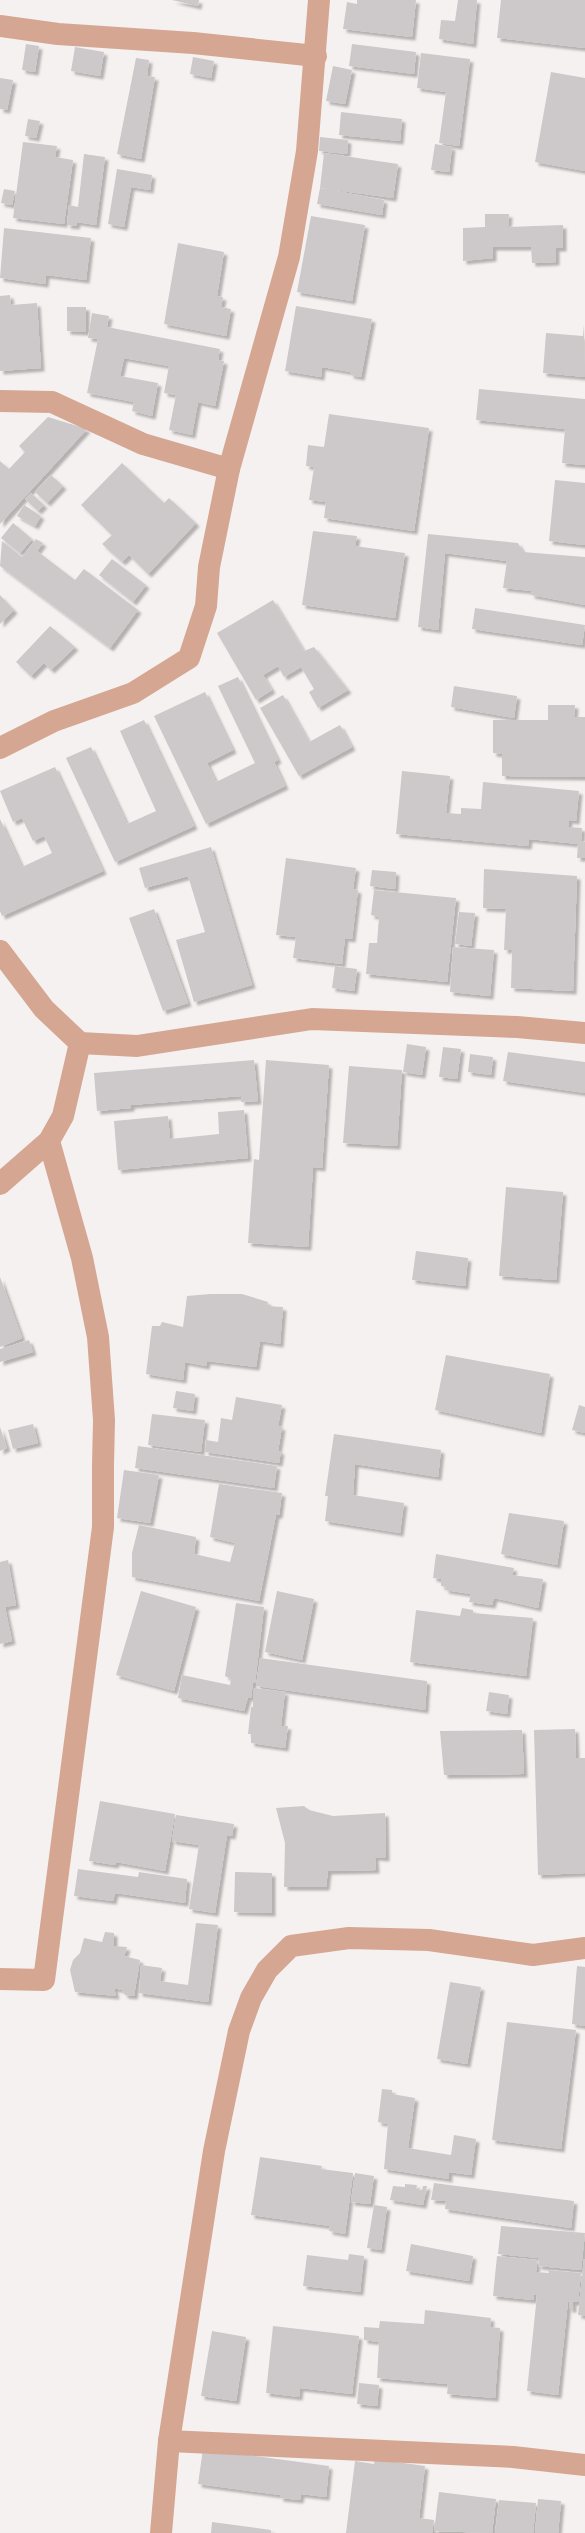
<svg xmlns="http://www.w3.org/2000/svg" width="585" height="2533" viewBox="0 0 585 2533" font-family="'IBM Plex Serif',serif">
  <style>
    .building { fill: #cdc8ca; filter: url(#shadow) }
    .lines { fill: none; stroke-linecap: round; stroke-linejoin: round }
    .minor { stroke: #d5a792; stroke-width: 22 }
  </style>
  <defs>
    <filter id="shadow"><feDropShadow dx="3.5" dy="3.5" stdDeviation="1" flood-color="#0004"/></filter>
  </defs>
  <rect width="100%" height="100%" fill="#f6f1f1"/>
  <!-- building -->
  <g class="building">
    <path d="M172 0H199L198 6Z"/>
    <path d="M357 0H416L412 37 343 29 347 2 357 4Z"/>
    <path d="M458 0H477L473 44 439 39 441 20 455 21Z"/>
    <path d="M501 0H585V48L497 38Z"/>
    <path d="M26 44 39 46 35 72 22 70Z"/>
    <path d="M352 44 416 52 414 74 349 66Z"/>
    <path d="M75 47 104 52 100 76 71 71Z"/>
    <path d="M421 53 470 59 459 146 439 143 446 92 417 88Z"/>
    <path d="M193 57 214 61 211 78 190 74Z"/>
    <path d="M136 58 149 60 147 76 155 77 141 159 117 154Z"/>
    <path d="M333 66 352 70 345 104 326 101Z"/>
    <path d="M551 72 585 78V171L535 162Z"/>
    <path d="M0 78 13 80 7 110 0 109Z"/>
    <path d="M341 112 402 119 400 141 339 135Z"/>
    <path d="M28 119 40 121 36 138 25 136Z"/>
    <path d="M320 137 348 140 347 154 319 151Z"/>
    <path d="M23 142 57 146 55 157 73 160 64 224 13 218Z"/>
    <path d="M435 144 452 147 449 172 431 170Z"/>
    <path d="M324 153 398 164 393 198 320 188Z"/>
    <path d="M84 154 105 157 96 225 77 222 76 226 67 225 69 205 78 207Z"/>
    <path d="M117 169 152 175 150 190 131 187 124 227 108 224Z"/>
    <path d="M320 188 384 200 382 215 317 204Z"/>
    <path d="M4 189 15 191 12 205 1 203Z"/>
    <path d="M485 214H509L508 227 563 225V248H556V262L532 263 531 247H493V258L463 261V228L485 227Z"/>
    <path d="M311 216 365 225 352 301 297 292Z"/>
    <path d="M4 228 91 238 86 280 46 275 45 284 0 278Z"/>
    <path d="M178 243 224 252 217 296 223 297 221 307 231 309 226 336 164 324Z"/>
    <path d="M10 295 11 305 37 303 41 368 0 371V296Z"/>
    <path d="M296 306 372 319 361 377 350 375 351 372 322 367 321 377 285 371Z"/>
    <path d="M67 307H86V332L67 331Z"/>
    <path d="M92 313 109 316 107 327 220 349 218 360 224 361 215 406 198 402 192 435 169 430 176 395 164 393 169 366 124 358 120 376 158 383 152 416 132 411 134 402 87 393 98 339 88 338Z"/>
    <path d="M584 324 585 377 543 373 546 333 583 336Z"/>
    <path d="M479 389 585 399V465L562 463 565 429 476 420Z"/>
    <path d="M329 414 429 428 414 531 324 518 326 502 309 500 314 467 306 466 308 445 324 447Z"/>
    <path d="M48 417 87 429 0 524V461L9 469 25 452 19 446Z"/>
    <path d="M122 463 164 503 169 498 196 523 148 574 129 555 122 562 102 544 112 535 81 505Z"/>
    <path d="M51 475 63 486 47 503 35 492Z"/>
    <path d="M555 480 585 483V545L549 541Z"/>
    <path d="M31 493 44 505 38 511 25 499Z"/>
    <path d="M24 505 41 516 35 526 17 516Z"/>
    <path d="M13 523 32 539 20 553 1 538Z"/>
    <path d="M313 531 357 536 355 546 405 553 395 618 302 605Z"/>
    <path d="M428 534 518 543 523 552 585 557V605L531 595 532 591 503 588 507 561 445 553 438 630 418 627Z"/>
    <path d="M36 539 43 543 37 551 75 580 84 569 138 610 110 648 0 566 2 541 22 557Z"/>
    <path d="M112 559 146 585 133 602 99 575Z"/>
    <path d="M0 595 14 610 0 624Z"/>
    <path d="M273 600 304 651 314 647 348 690 318 708 309 692 314 689 301 667 284 677 278 666 263 675 272 690 256 700 217 633Z"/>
    <path d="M475 608 585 625 582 645 472 629Z"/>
    <path d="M50 626 75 647 51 670 44 663 31 676 16 662Z"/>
    <path d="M238 677 278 760 274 762 285 786 206 824 154 716 205 692 233 750 207 763 216 782 255 763 218 686Z"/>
    <path d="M454 686 517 696 514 718 451 707Z"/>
    <path d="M283 695 309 742 340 725 352 747 299 776 260 708Z"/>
    <path d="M548 705H575L574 717H585V777L502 776V754L493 753V720H548Z"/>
    <path d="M144 720 194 826 115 862 66 758 91 747 127 824 156 811 120 731Z"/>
    <path d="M55 767 103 871 2 916 0 911V819L22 867 52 853 44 836 33 841 22 818 13 822 0 791Z"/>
    <path d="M402 771 450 776 446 813 461 814V808L481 809 483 782 579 791 576 821 569 820 568 827 582 828 581 841 585 842V858H577L578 844 529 839 528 846 396 834Z"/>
    <path d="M211 847 252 985 194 1002 176 940 205 932 188 876 145 888 139 868Z"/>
    <path d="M286 858 356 868 353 889 358 890 352 939 345 938 342 964 293 958 296 937 276 935Z"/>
    <path d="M484 869 577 876 573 991 511 988 512 950H504L506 909 483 908Z"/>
    <path d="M372 870 396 872 395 889 370 886Z"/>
    <path d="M374 890 456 898 447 982 366 974 369 943H377L379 917 371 915Z"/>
    <path d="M154 909 188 1003 163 1011 129 918Z"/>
    <path d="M459 912 475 913 471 946 455 944Z"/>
    <path d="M453 947 494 950 490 996 450 992Z"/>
    <path d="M335 966 357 969 354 991 332 988Z"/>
    <path d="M407 1044 426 1047 422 1075 403 1072Z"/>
    <path d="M443 1047 461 1049 457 1079 439 1077Z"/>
    <path d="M508 1052 585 1062V1093L503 1081Z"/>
    <path d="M470 1054 493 1057 491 1075 468 1072Z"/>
    <path d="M254 1060 258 1101 241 1102V1096L131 1105V1108L97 1111 94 1073Z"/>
    <path d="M266 1060 329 1065 322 1168 313 1167 308 1247 248 1243 254 1159 259 1160Z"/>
    <path d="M349 1066 402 1070 397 1146 343 1143Z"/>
    <path d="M244 1110 248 1158 118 1170 114 1121 168 1116 170 1139 219 1134 218 1112Z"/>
    <path d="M506 1187 563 1192 556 1280 499 1276Z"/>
    <path d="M416 1251 468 1258 465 1286 412 1280Z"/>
    <path d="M0 1277 22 1338 0 1347Z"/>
    <path d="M210 1294H242L268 1302 267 1306 283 1307 280 1344 260 1341 256 1367 207 1361 206 1366 185 1362 183 1380 146 1374 152 1326H160L162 1322 183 1327 187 1296Z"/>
    <path d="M29 1340 33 1352 0 1362V1349Z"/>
    <path d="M446 1355 550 1374 541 1433 435 1410Z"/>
    <path d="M176 1391 195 1394 193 1411 173 1408Z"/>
    <path d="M236 1397 282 1405 278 1426 282 1427 278 1451H281L279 1463 205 1452 206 1440 218 1442 221 1418 232 1420Z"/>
    <path d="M579 1405 585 1407V1433L572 1430Z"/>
    <path d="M152 1414 205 1420 201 1452 148 1445Z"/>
    <path d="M33 1424 38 1443 13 1449 8 1430Z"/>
    <path d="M0 1427 7 1448 0 1451Z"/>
    <path d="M334 1434 441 1450 438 1477 355 1464 353 1495 404 1503 400 1533 325 1521 328 1496H325Z"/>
    <path d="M138 1446 277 1466 274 1488 135 1468Z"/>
    <path d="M124 1470 159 1475 150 1523 117 1518Z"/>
    <path d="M219 1484 282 1493 279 1515H276L259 1601 132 1577V1553L139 1525 196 1537 194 1554 230 1562 235 1543 210 1537Z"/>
    <path d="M509 1513 564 1521 557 1565 501 1554Z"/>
    <path d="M436 1554 514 1568 512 1575 543 1579 538 1608 494 1598 492 1605 469 1602 471 1594 445 1590 446 1587 441 1586V1579L433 1578Z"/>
    <path d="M8 1560 16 1605 5 1607 12 1641 0 1644V1562Z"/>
    <path d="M141 1591 196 1607 174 1691 116 1675Z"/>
    <path d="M277 1591 314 1599 302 1660 265 1652Z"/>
    <path d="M236 1603 264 1607 255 1683 253 1682 251 1698 248 1697 244 1711 178 1698 182 1675 230 1685 231 1679 225 1676Z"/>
    <path d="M462 1608 473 1610V1613L533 1618 526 1676 410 1662 416 1610 460 1616Z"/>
    <path d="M260 1658 427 1681 425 1710 256 1686Z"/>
    <path d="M255 1688 285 1692 281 1726H288L285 1748 251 1743V1734H248L251 1707H253V1690Z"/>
    <path d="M489 1692 509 1695 507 1714 486 1711Z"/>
    <path d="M575 1729 576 1758H585V1873L538 1875 534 1730Z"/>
    <path d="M522 1730 524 1774 444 1775 440 1731Z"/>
    <path d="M100 1801 175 1814 165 1871 116 1862 115 1865 89 1861Z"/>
    <path d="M304 1806 309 1810 333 1816 385 1813 386 1858 375 1857 376 1870 328 1871 326 1887H284L285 1843 276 1808Z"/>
    <path d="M176 1815 234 1824 232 1836 227 1835 215 1913 189 1909 199 1845 172 1841Z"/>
    <path d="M78 1869 138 1877 139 1872 187 1879 185 1903 115 1893 113 1901 74 1896Z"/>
    <path d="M235 1872 272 1873V1913L234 1912Z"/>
    <path d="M196 1923 218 1925 208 2002 139 1993 141 1965 162 1968 160 1981 188 1985Z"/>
    <path d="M105 1932 114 1933V1946L127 1947 124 1956 140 1960 134 1996 125 1995 122 1990 114 1988 116 1996 75 1992 70 1970 73 1960 80 1953 84 1938 102 1942Z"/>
    <path d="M577 1966 585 1967V2026L572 2024Z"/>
    <path d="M450 1982 481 1987 467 2064 437 2059Z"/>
    <path d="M507 2022 576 2030 561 2149 492 2140Z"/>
    <path d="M382 2089 392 2090V2094L415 2098 408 2148 451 2155 454 2135 476 2139 471 2175 449 2172V2179L384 2169 388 2124 378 2122Z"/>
    <path d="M260 2157 322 2166 321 2169 353 2173 345 2234 329 2231 330 2226 251 2215Z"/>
    <path d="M355 2173 374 2176 370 2204 351 2202Z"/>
    <path d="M434 2183 574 2201 571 2228 445 2209 446 2201 431 2200Z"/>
    <path d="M405 2184 417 2185 416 2189 422 2190 423 2186H427L423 2205 390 2200 393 2186 405 2187Z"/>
    <path d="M374 2205 387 2207 381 2250 367 2248Z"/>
    <path d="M501 2226 585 2233 581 2270 538 2266 539 2258 498 2254Z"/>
    <path d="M411 2244 473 2256 469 2281 406 2271Z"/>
    <path d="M349 2254 364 2256 360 2292 303 2286 307 2255 348 2260Z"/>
    <path d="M497 2256 537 2260 536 2272 549 2273 548 2270 581 2273 578 2302H573V2309H569V2302L568 2301 558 2395 527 2391 537 2295H534L533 2300 493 2296Z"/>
    <path d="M584 2259H585V2316L578 2315Z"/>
    <path d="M425 2310 491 2318 490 2327 500 2328 495 2398 447 2394 448 2384 377 2378 379 2342 364 2340V2327L379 2328 380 2321 424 2324Z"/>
    <path d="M273 2326 359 2336 352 2394 300 2388 299 2397 266 2393Z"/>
    <path d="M212 2331 246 2337 236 2401 201 2396Z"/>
    <path d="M359 2383 379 2385 377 2406 357 2404Z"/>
    <path d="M203 2449 329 2466 326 2497 301 2494 300 2500 280 2498V2495L198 2484Z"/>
    <path d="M375 2459 425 2466 419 2518 434 2520 432 2533H346L355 2461 374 2464Z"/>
    <path d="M439 2492 496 2499 492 2533 434 2531Z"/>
    <path d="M538 2499 561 2501 558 2533H535Z"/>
    <path d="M499 2500 536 2503 533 2533H495Z"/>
    <path d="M212 2522 271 2530V2533H211Z"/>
  </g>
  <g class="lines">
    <!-- minor -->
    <g class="minor">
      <path d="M0 26 58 34 193 43 316 56"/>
      <path d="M0 401 52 402 143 444 229 469"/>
      <path d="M0 748 54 721 133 693 189 658 206 606 209 567 229 469 289 257 307 151 319 0"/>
      <path d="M0 951 44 1009 80 1043 137 1046 312 1019 517 1027 585 1033"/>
      <path d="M0 1184 49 1141 63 1116 80 1043"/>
      <path d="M0 1979 44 1980 103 1527V1465L104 1420 98 1337 82 1258 49 1141"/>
      <path d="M169 2441 513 2457 585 2465"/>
      <path d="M161 2533 169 2441 214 2151 239 2031 251 1998 267 1970 291 1946 349 1938 429 1940 533 1955 585 1948"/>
    </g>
  </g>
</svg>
